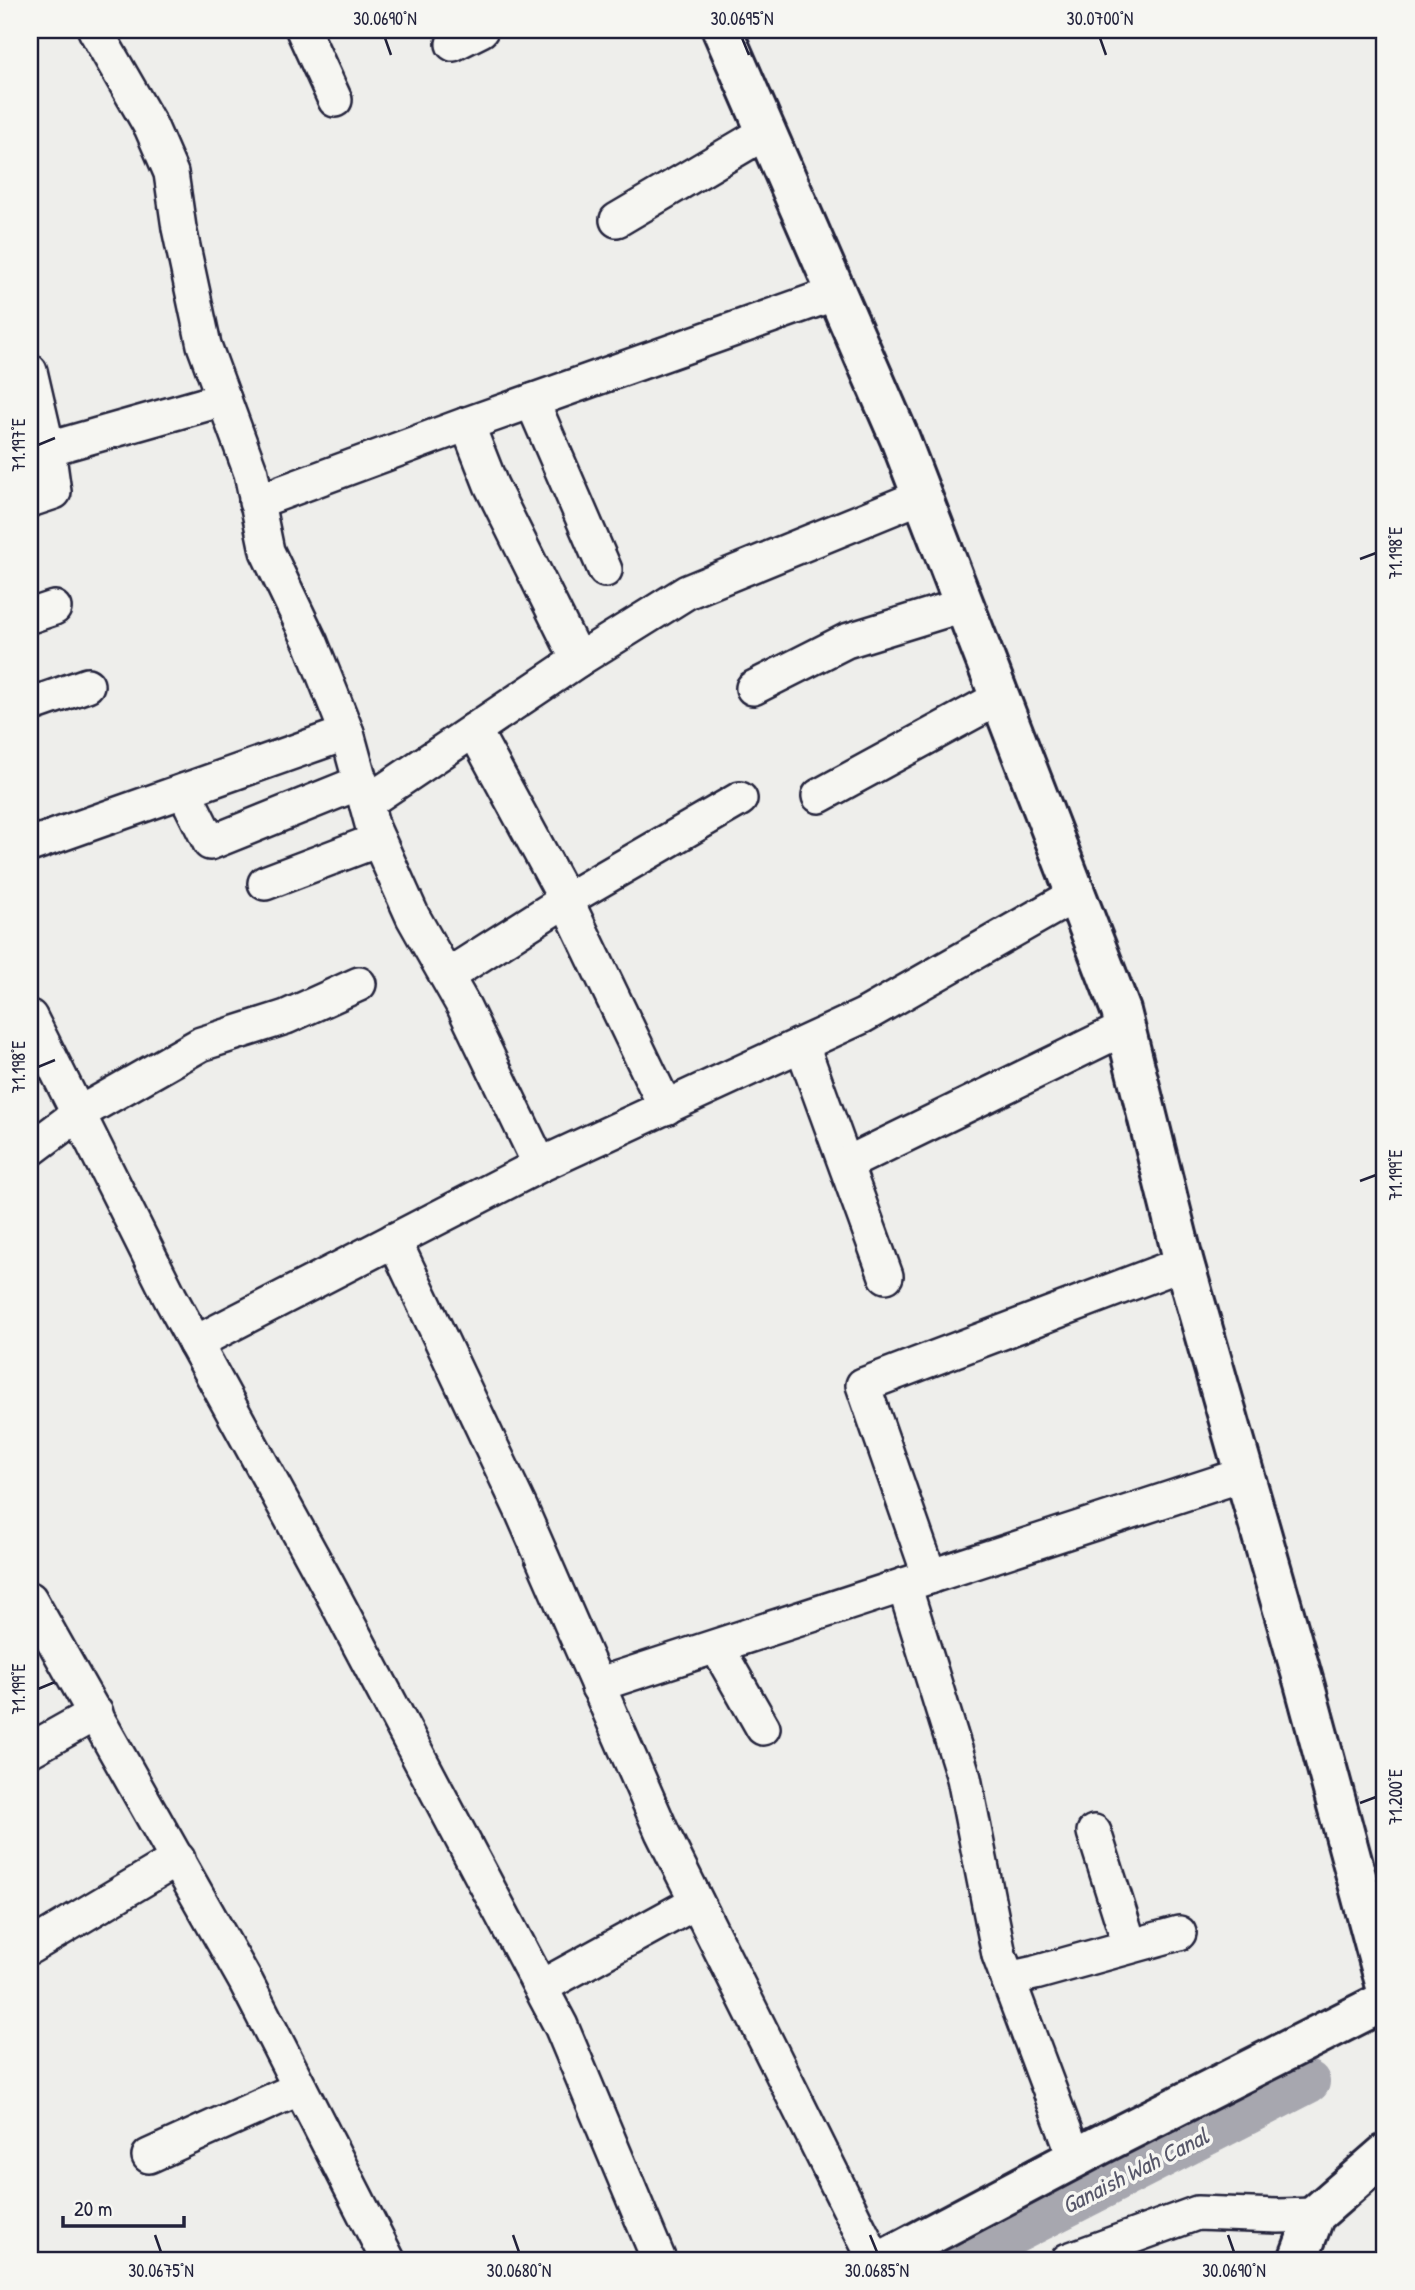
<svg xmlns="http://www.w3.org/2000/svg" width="1415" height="2290" viewBox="0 0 1415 2290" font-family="'Patrick Hand',sans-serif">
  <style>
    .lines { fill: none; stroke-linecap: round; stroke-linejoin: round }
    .canal { stroke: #a7a7af; stroke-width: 42 }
    .minor-casing { stroke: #22223b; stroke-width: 38 }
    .tertiary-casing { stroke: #22223b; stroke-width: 44 }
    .minor { stroke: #f6f6f2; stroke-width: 33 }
    .tertiary { stroke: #f6f6f2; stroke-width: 38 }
    .ticks { fill: none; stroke: #22223b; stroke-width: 2.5 }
    .labels { text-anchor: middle; stroke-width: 7; stroke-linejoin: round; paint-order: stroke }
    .water-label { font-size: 24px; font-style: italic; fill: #575769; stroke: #f6f6f2 }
    .neatline { fill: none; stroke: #22223b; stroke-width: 2.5 }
    .ticks-label { font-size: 18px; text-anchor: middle; fill: #22223b }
  </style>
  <rect width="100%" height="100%" fill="#eeeeeb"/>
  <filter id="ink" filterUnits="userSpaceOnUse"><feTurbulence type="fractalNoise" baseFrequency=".0143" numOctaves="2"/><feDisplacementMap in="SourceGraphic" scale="14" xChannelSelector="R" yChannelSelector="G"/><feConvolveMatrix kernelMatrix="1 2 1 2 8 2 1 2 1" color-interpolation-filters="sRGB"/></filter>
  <g filter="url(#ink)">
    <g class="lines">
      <!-- canal -->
      <path class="canal" d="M962 2260 1309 2082"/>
      <defs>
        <g id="minor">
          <path d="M95 30 151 127 171 173 179 228 204 345 251 473 267 551 311 643 347 733 373 828 413 917 464 1007 540 1165"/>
          <path d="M303 30 335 100"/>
          <path d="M453 44 481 30"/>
          <path d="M617 220 766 132"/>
          <path d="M30 371 48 449 54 492 30 500"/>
          <path d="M532 401 605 570"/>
          <path d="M467 424 491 485 578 660"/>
          <path d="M48 449 224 399"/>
          <path d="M256 502 467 424 836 293"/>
          <path d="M30 616 54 608"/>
          <path d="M753 688 846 641 963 605"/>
          <path d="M30 705 87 685"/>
          <path d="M474 730 566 900 666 1108"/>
          <path d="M184 791 210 843 361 782"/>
          <path d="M819 796 999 698"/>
          <path d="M366 803 578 660 687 592 922 496"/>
          <path d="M30 845 347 733"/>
          <path d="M265 883 378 840"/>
          <path d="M447 976 566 900 740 799"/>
          <path d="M30 1017 170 1297 325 1580 561 2026 659 2260"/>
          <path d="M802 1045 886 1276"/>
          <path d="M30 1150 78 1114 201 1044 286 1017 359 984"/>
          <path d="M846 1164 1125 1028"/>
          <path d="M394 1240 521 1509 662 1832 875 2260"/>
          <path d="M195 1343 540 1165 863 1016 1075 895"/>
          <path d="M930 1577 863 1385 1184 1263"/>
          <path d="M904 1585 964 1778 999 1955 1075 2158"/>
          <path d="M30 1599 246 1982 388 2260"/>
          <path d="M717 1647 763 1728"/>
          <path d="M598 1687 606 1682 1245 1474"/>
          <path d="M30 1750 96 1713"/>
          <path d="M1094 1832 1130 1946"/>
          <path d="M30 1947 178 1859"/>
          <path d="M1008 1979 1035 1973 1179 1933"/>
          <path d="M541 1987 696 1902"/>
          <path d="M149 2156 300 2088"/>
          <path d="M1068 2260 1197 2213 1278 2216 1315 2215"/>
        </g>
        <g id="tertiary">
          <path d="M722 30 900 439 1121 1011 1184 1263 1304 1683 1385 1983"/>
          <path d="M883 2260 1100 2145 1385 2001"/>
          <path d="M1298 2260 1315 2215 1385 2154"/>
        </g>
      </defs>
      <!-- minor casing -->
      <use href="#minor" class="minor-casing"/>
      <!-- tertiary casing -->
      <use href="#tertiary" class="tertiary-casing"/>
      <!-- minor -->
      <use href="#minor" class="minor"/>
      <!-- tertiary -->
      <use href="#tertiary" class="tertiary"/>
    </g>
  </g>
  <!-- ticks -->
  <path class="ticks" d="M385 38 391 55M742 38 749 55M1100 38 1106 55M38 445 55 438M1360 559 1376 553M38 1067 55 1060M1360 1181 1376 1175M38 1689 55 1682M1360 1803 1376 1797M155 2235 161 2252M513 2235 519 2252M870 2235 877 2252M1228 2235 1234 2252"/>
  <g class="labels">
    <!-- water labels -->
    <g class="water-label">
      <text transform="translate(1135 2171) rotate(-27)" y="8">Ganaish Wah Canal</text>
    </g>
  </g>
  <!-- margin -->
  <rect width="1415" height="2290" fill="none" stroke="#f6f6f2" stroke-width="77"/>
  <!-- scale -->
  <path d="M63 2216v10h121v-10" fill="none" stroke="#22223b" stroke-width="3.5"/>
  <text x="74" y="2216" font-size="21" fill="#22223b" stroke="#f6f6f2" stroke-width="5" paint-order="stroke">20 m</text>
  <rect x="38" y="38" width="1338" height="2214" class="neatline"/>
  <g class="ticks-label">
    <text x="385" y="25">30.0690°N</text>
    <text x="742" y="25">30.0695°N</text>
    <text x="1100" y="25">30.0700°N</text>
    <text transform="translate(19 445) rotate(-90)" y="6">71.197°E</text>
    <text transform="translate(1396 553) rotate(-90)" y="6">71.198°E</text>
    <text transform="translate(19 1067) rotate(-90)" y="6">71.198°E</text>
    <text transform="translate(1396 1175) rotate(-90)" y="6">71.199°E</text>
    <text transform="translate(19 1689) rotate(-90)" y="6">71.199°E</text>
    <text transform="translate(1396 1797) rotate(-90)" y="6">71.200°E</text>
    <text x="161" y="2277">30.0675°N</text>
    <text x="519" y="2277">30.0680°N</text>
    <text x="877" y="2277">30.0685°N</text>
    <text x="1234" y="2277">30.0690°N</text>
  </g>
</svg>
